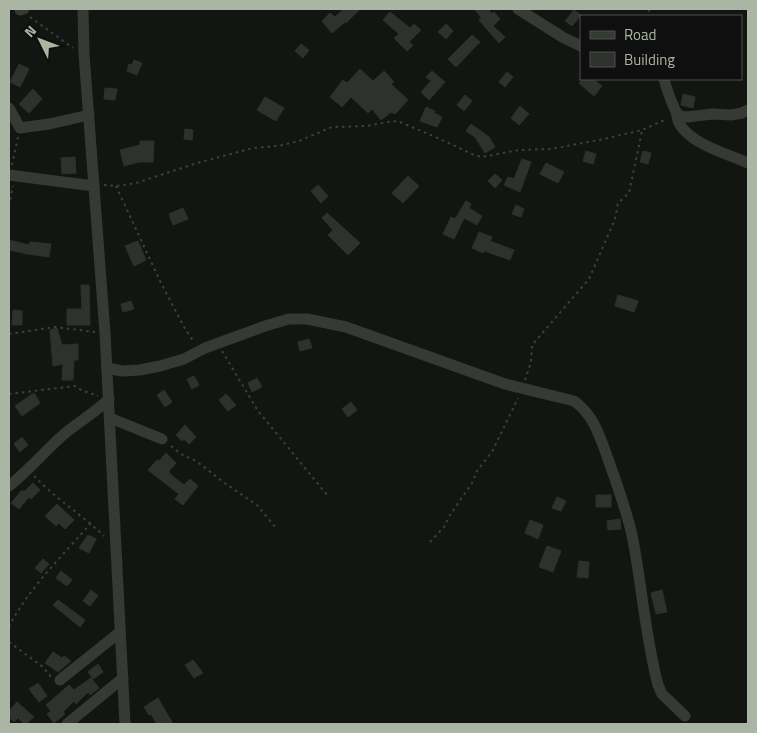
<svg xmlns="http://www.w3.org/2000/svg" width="757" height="733" viewBox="0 0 757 733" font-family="'Titillium Web',sans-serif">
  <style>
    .building { fill: #2e312e; stroke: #2d312d }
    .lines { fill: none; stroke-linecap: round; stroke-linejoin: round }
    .path { stroke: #3c413a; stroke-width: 2; stroke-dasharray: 2.5 4; stroke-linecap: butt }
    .minor { stroke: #353a34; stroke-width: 11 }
  </style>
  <rect width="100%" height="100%" fill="#131513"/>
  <!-- building -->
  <g class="building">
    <path d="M344 9H360L346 23 345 22 332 33 322 21 330 13 335 17Z"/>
    <path d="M474 9H488L492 14 494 12 500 19 493 26 505 37 499 43 479 20 481 17Z"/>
    <path d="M574 10 581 15 572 26 565 21Z"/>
    <path d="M390 12 410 28 414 24 421 30 409 42 413 45 407 51 394 38 399 34 383 20Z"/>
    <path d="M446 24 453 31 446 39 438 32Z"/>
    <path d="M472 35 480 42 456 67 448 59Z"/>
    <path d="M301 44 309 50 303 58 295 51Z"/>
    <path d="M134 60 142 63 137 75 127 71 129 64 132 65Z"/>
    <path d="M19 64 29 69 20 87 10 82Z"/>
    <path d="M360 69 373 81 384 71 394 82 391 84 408 100 395 114 391 112 381 120 372 109 368 113 351 97 342 107 330 97 343 80 347 83Z"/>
    <path d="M432 71 445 82 429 100 421 92 431 81 426 77Z"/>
    <path d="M507 72 513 77 505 87 499 82Z"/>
    <path d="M582 79H593L602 86 594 96 579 83Z"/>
    <path d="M105 88 117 89 115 100 104 99Z"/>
    <path d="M33 89 42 99 29 113 19 104Z"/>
    <path d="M683 94 695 97 693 108 681 105Z"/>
    <path d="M465 95 472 101 464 111 457 105Z"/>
    <path d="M265 97 284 108 276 121 257 110Z"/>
    <path d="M520 106 529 114 519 125 511 118Z"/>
    <path d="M426 107 435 111 434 113 442 117 437 127 420 121Z"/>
    <path d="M471 124 489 137 495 147 485 153 475 137 466 131Z"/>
    <path d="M185 129 193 130 192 140 184 139Z"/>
    <path d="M140 141H154L153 162H139L124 166 120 150 140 145Z"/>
    <path d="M586 151 596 154 593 164 583 161Z"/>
    <path d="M643 151 651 153 648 164 640 162Z"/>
    <path d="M75 157 76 173 62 174 61 158Z"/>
    <path d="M522 159 531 162 520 192 504 185 508 177 514 179Z"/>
    <path d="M546 163 564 172 558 183 540 174Z"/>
    <path d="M495 174 502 180 495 188 488 181Z"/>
    <path d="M408 176 419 186 403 203 392 193Z"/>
    <path d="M318 185 328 196 321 203 311 191Z"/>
    <path d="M466 201 471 204 469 208 482 216 477 225 464 218 454 239 443 234 451 217 455 219Z"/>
    <path d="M516 205 524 209 521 217 512 214Z"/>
    <path d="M183 208 188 219 173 225 169 214Z"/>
    <path d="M327 213 360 243 348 255 328 235 333 230 322 218Z"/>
    <path d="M479 232 492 237 490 241 514 250 510 260 484 251 483 253 472 248Z"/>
    <path d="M9 240 29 245 30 242 51 244 49 257 28 254 9 250Z"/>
    <path d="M138 241 146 260 134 266 125 246Z"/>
    <path d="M81 285H89L90 325H67V309H82Z"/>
    <path d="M618 295 638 301 634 312 615 306Z"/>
    <path d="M131 301 134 309 123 312 121 304Z"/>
    <path d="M13 310 22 311V325H12Z"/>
    <path d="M57 328 62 345 78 344V360H74L73 380H62L63 364 53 366 50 330Z"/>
    <path d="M309 339 312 348 300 351 298 342Z"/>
    <path d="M194 376 199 385 192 389 187 379Z"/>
    <path d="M257 378 262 387 252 392 248 383Z"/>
    <path d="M164 390 172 402 165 407 157 395Z"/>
    <path d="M34 393 40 403 22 416 15 406Z"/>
    <path d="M226 394 236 405 228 411 219 400Z"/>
    <path d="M351 402 357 410 348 417 342 409Z"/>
    <path d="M185 425 196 437 189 444 184 439 182 441 176 435Z"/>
    <path d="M22 437 28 445 20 452 14 444Z"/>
    <path d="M166 453 176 463 169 471 170 474 184 485 190 479 198 486 183 505 175 499 179 494 148 470 157 460 159 461Z"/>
    <path d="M33 483 40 490 31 499 29 497 19 509 11 503 22 490 26 494 24 492Z"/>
    <rect x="596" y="495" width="15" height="12"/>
    <path d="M557 497 566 501 561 511 552 508Z"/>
    <path d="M57 504 74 520 65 529 59 523 56 526 45 516Z"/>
    <path d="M620 519 621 529 608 530 607 521Z"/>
    <path d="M530 520 543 525 538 539 525 533Z"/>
    <path d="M88 535 96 539 89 553 79 548Z"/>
    <path d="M547 546 561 551 553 572 539 567Z"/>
    <path d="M43 559 49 564 41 573 35 568Z"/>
    <path d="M579 561 589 562 588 578 577 577Z"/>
    <path d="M61 571 72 580 67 586 56 578Z"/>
    <path d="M91 590 98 596 90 606 83 601Z"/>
    <path d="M662 590 667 612 656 614 651 593Z"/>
    <path d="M58 600 85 620 80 627 53 605Z"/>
    <path d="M53 652 62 658 64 656 71 661 58 672 45 663Z"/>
    <path d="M193 660 203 673 194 678 185 665Z"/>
    <path d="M98 664 103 672 93 679 88 672Z"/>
    <path d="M91 678 99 688 90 695 88 692 76 704 74 701 63 712 65 714 54 723 47 714 51 711 46 705 69 685 74 690Z"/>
    <path d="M38 683 47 696 39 702 29 689Z"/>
    <path d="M158 698 173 724H157L151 714 149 715 144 707Z"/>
    <path d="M17 702 34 717 26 724H24L18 718 14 722 9 717V711Z"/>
  </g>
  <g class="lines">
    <!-- path -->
    <g class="path">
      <path d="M649 9V16"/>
      <path d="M30 17 73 48"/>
      <path d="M12 165 18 137"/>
      <path d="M104 185 116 186 136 183 197 163 253 148 278 146 299 141 332 127 367 126 393 121 400 122 440 139 474 155 482 157 519 150 551 149 604 139 642 130 667 119"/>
      <path d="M116 186 160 281 184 327 194 342"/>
      <path d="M9 206 13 186"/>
      <path d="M9 334 55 327 95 332"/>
      <path d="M222 351 258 411 328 496"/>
      <path d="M525 380 531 362 532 345 589 279 615 219 618 203 629 193 642 131"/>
      <path d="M9 394 75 386 81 390 98 396"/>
      <path d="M171 446 181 454 196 461 226 484 257 505 276 528"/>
      <path d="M34 476C55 498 82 515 104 536"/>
      <path d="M430 542 444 527 450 515 472 483 477 471 493 450 518 398"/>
      <path d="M9 627C27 590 64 554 91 523"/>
      <path d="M9 642 43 667 51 677"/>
    </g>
    <!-- minor -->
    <g class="minor">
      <path d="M83 9 84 54 105 333 125 724"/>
      <path d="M518 9 564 38 581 46"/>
      <path d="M20 10 24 9"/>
      <path d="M664 79C667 91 671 101 676 112 677 115 677 119 679 123 690 144 728 154 748 163"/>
      <path d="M9 108 20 128 49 124 89 115"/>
      <path d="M677 113 680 116 687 117 712 114 731 115 742 113 748 110"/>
      <path d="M9 175 94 186"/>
      <path d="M107 368 122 371 140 370 160 366 184 359 205 348 265 326 289 319H307L346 327 505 384 574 401C594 415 600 437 608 459 617 484 626 509 632 535 642 585 645 636 658 685L662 694 685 716"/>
      <path d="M110 418 162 439"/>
      <path d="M9 486C28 471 44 452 63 435 78 422 95 413 109 399"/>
      <path d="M60 680 120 632"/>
      <path d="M67 724 123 678"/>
    </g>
  </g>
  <!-- border -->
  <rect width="757" height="733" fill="none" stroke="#aab5a4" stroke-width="20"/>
  <!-- legend -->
  <rect x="580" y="15" width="162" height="65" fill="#0e0f0e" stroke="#4c514a"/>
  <rect x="590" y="31" width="25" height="8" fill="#353a34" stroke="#4c514a"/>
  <text x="624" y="40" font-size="15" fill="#aab5a4">Road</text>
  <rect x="590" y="52" width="25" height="15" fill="#2e312e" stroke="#4c514a"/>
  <text x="624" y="65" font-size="15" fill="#aab5a4">Building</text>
  <!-- north arrow -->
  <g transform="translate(40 40) rotate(312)" stroke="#0e0f0e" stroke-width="4" paint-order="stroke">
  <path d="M0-4L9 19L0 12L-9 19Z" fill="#aab5a4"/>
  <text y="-8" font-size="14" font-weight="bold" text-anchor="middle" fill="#aab5a4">N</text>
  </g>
</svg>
